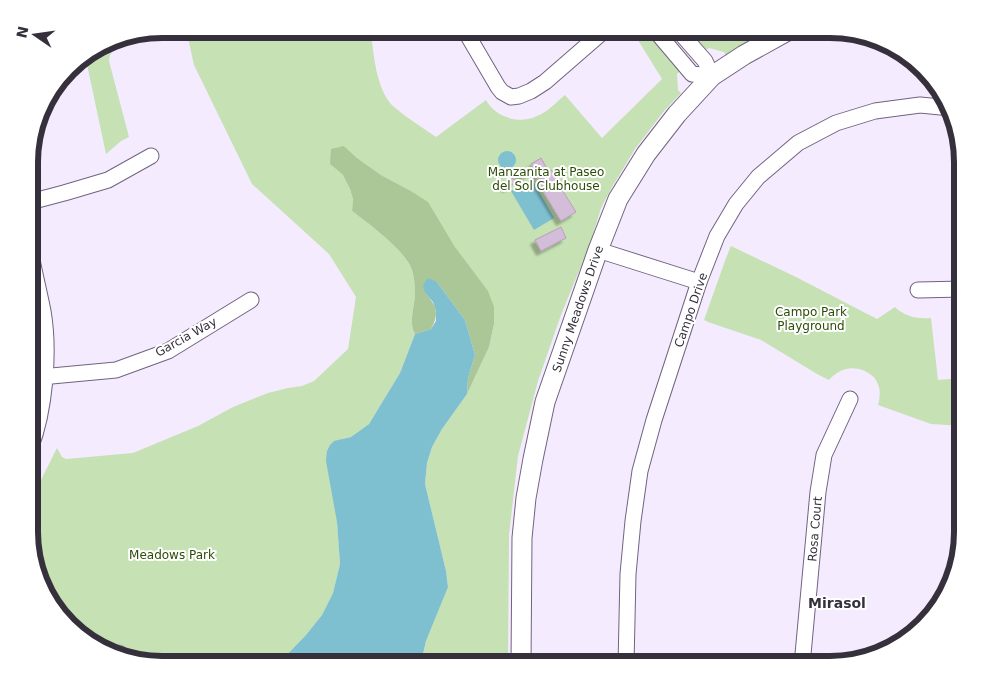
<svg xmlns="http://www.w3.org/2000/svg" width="992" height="694" viewBox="0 0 992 694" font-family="'DejaVu Sans',sans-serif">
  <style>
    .green { fill: #c6e1b3 }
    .forest { fill: #abc798 }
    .water { fill: #7ec0d0 }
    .building { fill: #d4bdd9; stroke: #b6a0bb; filter: url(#shadow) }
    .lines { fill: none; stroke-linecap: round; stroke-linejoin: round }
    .minor-casing { stroke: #71637f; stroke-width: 17 }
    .tertiary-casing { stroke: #71637f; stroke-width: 21 }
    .minor { stroke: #fff; stroke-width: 15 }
    .tertiary { stroke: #fff; stroke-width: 19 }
    .labels { text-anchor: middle; stroke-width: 4; stroke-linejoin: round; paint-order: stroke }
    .park-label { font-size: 12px; fill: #2b4c06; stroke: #fff }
    .street-label { font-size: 12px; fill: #36303c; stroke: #fff }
    .neighbourhood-label { font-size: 14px; font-weight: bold; fill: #36303c; stroke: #fff }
    .rim { fill: none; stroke: #36303c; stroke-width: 6 }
  </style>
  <defs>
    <filter id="shadow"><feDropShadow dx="-4.5" dy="4.5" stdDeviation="1" flood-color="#0004"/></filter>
  </defs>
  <rect width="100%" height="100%" fill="#f5ebff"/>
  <!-- green -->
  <g class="green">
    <path d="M186 29H371C373 52 376 91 394 107 407 118 422 127 436 137L486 100C495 117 519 125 537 116 548 112 556 102 565 95L602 138 662 79 633 32H640L644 29H646L681 70 677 74 678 90 681 93 664 111 635 149 612 187 601 208 590 244 561 315 538 381 518 456 513 500 509 535 508 665H422V659L426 641 448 586 446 571 425 484 427 463 432 447 442 429 467 394 489 347 494 324 455 247 427 202 411 191 381 175 357 158 344 146 330 164 343 175 350 189 353 199 352 211C368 223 406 251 412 270 414 276 415 286 415 293 415 306 408 323 415 334L400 373 369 424 351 437 342 439 337 522 340 564 333 593 322 615 306 635 282 660 279 665H153L81 638 47 599 30 550V498L41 480 57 448 62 457 66 459 133 453 198 426 233 407 268 393 288 388 302 386 314 381 348 349 356 297 329 254 252 184 194 65Z"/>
    <path d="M683 29H705L709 33 714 34 724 29H769L727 57 724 52 709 48 703 52Z"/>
    <path d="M105 44 112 52 110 55 109 61 129 137 121 141 106 154 85 55 97 50Z"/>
    <path d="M731 246 796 277 877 319 895 307C905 317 918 319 931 318L938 380 963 378V426L931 424 878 405C880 397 881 389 877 382 875 377 870 374 865 371 851 365 839 369 829 380L817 374 761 340 708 322 704 320 726 258Z"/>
  </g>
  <!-- forest -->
  <path class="forest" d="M344 146 357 158 381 175 411 191 428 202 455 247 488 291 494 307V324L489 347 467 394 468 378 475 355 465 320 437 282 425 293C436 305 440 313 431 329L415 334C408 323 415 306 415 293 415 286 414 276 412 270 406 251 368 223 352 211L353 199 350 189 343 175 330 164 331 149Z"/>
  <!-- water -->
  <g class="water">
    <circle cx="507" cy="160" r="9"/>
    <path d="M532 179 554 218 534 230 511 191Z"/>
    <path d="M428 278 437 282 465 320 475 355 468 378 467 394 442 429 432 447 427 463 425 484 446 571 448 587 426 641 422 658V665H279L282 660 306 635 322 615 333 593 340 564 337 522 326 461 327 451 330 445 334 441 351 437 369 424 400 373 415 334 431 329 436 321V311L433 302 425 293 423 285Z"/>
  </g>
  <!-- building -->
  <g class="building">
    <path d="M541 158 549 172 552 170 559 182 555 185 558 190 561 188 576 212 561 221 536 180 539 178 531 164Z"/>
    <path d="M529 168 531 172 522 178 519 174Z"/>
    <path d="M552 170 559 182 555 185 549 183 547 190 544 192 536 180 539 178 547 180 549 172Z"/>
    <path d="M513 178 516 182 507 188 504 184Z"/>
    <path d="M561 227 566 238 541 251 535 240Z"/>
    <path d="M108 643 124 646 122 654 107 648Z"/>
  </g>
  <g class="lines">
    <defs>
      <g id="minor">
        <path d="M464 29 498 87 502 92 511 97 519 96 531 91 545 82 606 29"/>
        <path d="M654 29 692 74 712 76"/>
        <path d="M677 29 705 61 712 76"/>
        <path d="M30 202 64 193 108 180 151 156"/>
        <path d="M598 250 699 282"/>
        <path d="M918 290 963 289"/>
        <path d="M30 378 116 370 168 351 251 300"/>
        <path d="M30 449C45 411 50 352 43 311 39 291 34 271 30 250"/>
        <path d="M626 665 628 574 633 521 640 471 654 420 699 282 717 236 736 204 758 177 798 143 836 123 875 111 920 105 951 108"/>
        <path d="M802 665 818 492 824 455 850 399"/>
      </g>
      <path id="tertiary" d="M521 665 522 538 526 498 533 459 545 402 598 250 618 199 646 154 677 114 712 76 744 55 791 29"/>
    </defs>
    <!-- minor casing -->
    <use href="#minor" class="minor-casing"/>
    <!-- tertiary casing -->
    <use href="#tertiary" class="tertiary-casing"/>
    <!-- minor -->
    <use href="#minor" class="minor"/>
    <!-- tertiary -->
    <use href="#tertiary" class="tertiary"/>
  </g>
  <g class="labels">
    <!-- park labels -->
    <g class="park-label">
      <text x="546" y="176">Manzanita at Paseo<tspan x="546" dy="14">del Sol Clubhouse</tspan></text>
      <text x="811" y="316">Campo Park<tspan x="811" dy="14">Playground</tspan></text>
      <text x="172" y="559">Meadows Park</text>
    </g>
    <!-- street labels -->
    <g class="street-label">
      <text transform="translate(578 309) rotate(-71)" y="4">Sunny Meadows Drive</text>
      <text transform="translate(691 310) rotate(-71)" y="4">Campo Drive</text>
      <text transform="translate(186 337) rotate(-29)" y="4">Garcia Way</text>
      <text transform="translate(815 529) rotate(-85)" y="4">Rosa Court</text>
    </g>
    <!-- neighbourhood labels -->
    <g class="neighbourhood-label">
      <text x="837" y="608">Mirasol</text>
    </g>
  </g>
  <!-- crop -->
  <path d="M0 0H992V694H0ZM162 38H830A124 124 0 0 1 954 162V532A124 124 0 0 1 830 656H162A124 124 0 0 1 38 532V162A124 124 0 0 1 162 38Z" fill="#fff" fill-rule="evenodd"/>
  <path class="rim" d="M162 38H830A124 124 0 0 1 954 162V532A124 124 0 0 1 830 656H162A124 124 0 0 1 38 532V162A124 124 0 0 1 162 38Z"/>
  <!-- north arrow -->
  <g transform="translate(35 35) rotate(283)" stroke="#ffffff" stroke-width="4" paint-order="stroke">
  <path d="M0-4L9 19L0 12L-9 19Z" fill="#36303c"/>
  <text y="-8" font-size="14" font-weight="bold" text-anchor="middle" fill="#36303c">N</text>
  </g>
</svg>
